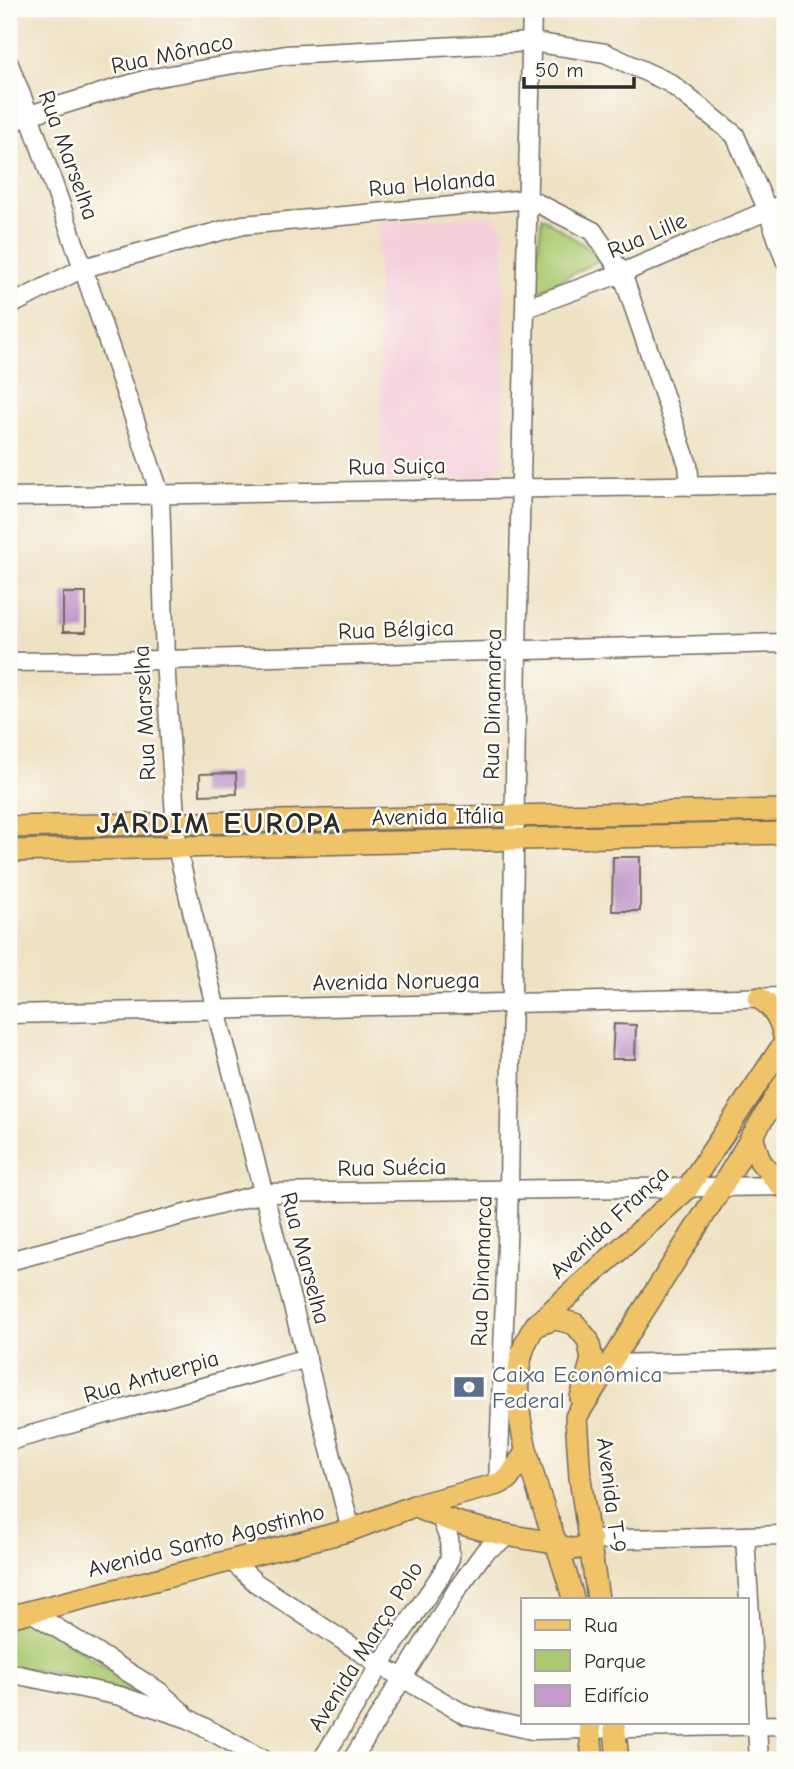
<svg xmlns="http://www.w3.org/2000/svg" width="794" height="1769" viewBox="0 0 794 1769" font-family="'Comic Neue',sans-serif">
  <style>
    .built { fill: #f5cfda }
    .green { fill: #abca71; stroke: #6b7a4e; stroke-width: 2 }
    .building { fill: #c39acb }
    .lines { fill: none; stroke-linecap: round; stroke-linejoin: round }
    .minor-casing { stroke: #706b60; stroke-width: 21 }
    .major-casing { stroke: #706b60; stroke-width: 24 }
    .minor { stroke: #fff; stroke-width: 18 }
    .major { stroke: #f0c369; stroke-width: 21 }
    .labels { text-anchor: middle; stroke-width: 5; stroke-linejoin: round; paint-order: stroke }
    .street-label { font-size: 23px; fill: #2b2b2b; stroke: #fdfcf7 }
    .service-label { font-size: 23px; fill: #4e5e75; stroke: #fdfcf7; text-anchor: start }
    .district-label { font-size: 30px; font-weight: bold; letter-spacing: 2px; fill: #2b2b2b; stroke: #fdfcf7 }
  </style>
  <rect width="100%" height="100%" fill="#fdfcf7"/>
  <filter id="ink" filterUnits="userSpaceOnUse"><feTurbulence type="fractalNoise" baseFrequency=".0143" numOctaves="2"/><feDisplacementMap in="SourceGraphic" scale="14" xChannelSelector="R" yChannelSelector="G"/><feConvolveMatrix kernelMatrix="1 2 1 2 8 2 1 2 1" color-interpolation-filters="sRGB"/></filter>
  <filter id="wash" filterUnits="userSpaceOnUse"><feTurbulence type="fractalNoise" baseFrequency=".00686" numOctaves="4" result="noise"/><feDisplacementMap in="SourceGraphic" scale="28" xChannelSelector="R" yChannelSelector="G"/><feGaussianBlur stdDeviation="1.57" result="paint"/><feColorMatrix in="noise" values="0 0 0 0 0 0 0 0 0 0 0 0 0 0 0 0 0 1.4 0 .05"/><feComposite in="paint" operator="in"/></filter>
  <g filter="url(#wash)">
    <rect width="100%" height="100%" fill="#efe1c3"/>
    <!-- built -->
    <path class="built" d="M492 215 504 231 503 464 486 477 381 480 377 223Z"/>
    <!-- green -->
    <g class="green">
      <path d="M542 217 603 258 532 295Z"/>
      <path d="M31 1618 156 1700 46 1671 9 1667V1625Z"/>
    </g>
    <g id="blocks">
      <!-- building -->
      <g class="building">
        <rect x="63" y="593" width="23" height="39"/>
        <path d="M236 773 237 794 200 795V774Z"/>
        <path d="M613 857H640V911H612Z"/>
        <path d="M614 1024 636 1025 635 1059H612Z"/>
      </g>
    </g>
  </g>
  <g filter="url(#ink)">
    <use href="#blocks" fill-opacity="0" stroke="#706b60" stroke-width="2"/>
    <g class="lines">
      <defs>
        <g id="minor">
          <path d="M9 64 29 115 83 268 160 494 165 660 177 848 216 1010 351 1530"/>
          <path d="M9 124 29 115 147 79 286 55 532 42 605 53 670 83 735 135 767 209 785 260"/>
          <path d="M9 306 83 268 243 225 529 199 593 231 622 273 688 465 690 486"/>
          <path d="M526 308 622 273 785 203"/>
          <path d="M9 497 785 484"/>
          <path d="M9 662 165 660 785 643"/>
          <path d="M9 1014 785 997"/>
          <path d="M9 1261 264 1193 785 1186"/>
          <path d="M610 1364 785 1360"/>
          <path d="M9 1441 307 1358"/>
          <path d="M498 1484 509 1189 517 650 532 9"/>
          <path d="M745 1536 759 1760"/>
          <path d="M591 1540 785 1535"/>
          <path d="M232 1561 256 1583 380 1665 466 1715 532 1730 785 1725"/>
          <path d="M31 1612 160 1692 184 1714"/>
          <path d="M9 1673 120 1696 189 1719 264 1760"/>
          <path d="M322 1760 380 1665 441 1575 450 1558 449 1539 441 1518"/>
          <path d="M352 1760 458 1588 485 1551 508 1537"/>
        </g>
        <g id="major">
          <path d="M9 827 785 810"/>
          <path d="M9 851 785 833"/>
          <path d="M759 998C776 1009 781 1021 785 1041"/>
          <path d="M752 1136 760 1161 781 1186"/>
          <path d="M536 1325 556 1319 575 1324 588 1340 592 1359 581 1398"/>
          <path d="M414 1506C460 1527 506 1536 556 1543 568 1551 580 1552 591 1540"/>
          <path d="M573 1599C557 1527 484 1392 536 1325L687 1189 785 1042"/>
          <path d="M598 1599 580 1478 576 1417 721 1188 785 1082"/>
          <path d="M9 1617 351 1530 414 1506 498 1484 508 1479 526 1452"/>
          <path d="M589 1722 593 1760"/>
          <path d="M614 1722 618 1760"/>
        </g>
      </defs>
      <!-- minor casing -->
      <use href="#minor" class="minor-casing"/>
      <!-- major casing -->
      <use href="#major" class="major-casing"/>
      <!-- minor -->
      <use href="#minor" class="minor"/>
      <!-- major -->
      <use href="#major" class="major"/>
    </g>
  </g>
  <!-- icons -->
  <defs>
    <symbol id="bank-bare" viewBox="-9 -9 18 18"><path d="M-6-4H6V4H-6ZM0-2.3a2.3 2.3 0 1 0 0 4.6a2.3 2.3 0 1 0 0-4.6Z" fill="#5c6f8a" stroke="#fdfcf7" stroke-width="2.5" paint-order="stroke"/></symbol>
  </defs>
  <g fill-rule="evenodd">
    <use href="#bank-bare" x="447" y="1365" width="44" height="44"/>
  </g>
  <g class="labels">
    <!-- street labels -->
    <g class="street-label">
      <text transform="translate(172 53) rotate(-12)" y="8">Rua Mônaco</text>
      <text transform="translate(69 155) rotate(70)" y="8">Rua Marselha</text>
      <text transform="translate(432 183) rotate(-5)" y="8">Rua Holanda</text>
      <text transform="translate(647 235) rotate(-23)" y="8">Rua Lille</text>
      <text transform="translate(397 466) rotate(-1)" y="8">Rua Suiça</text>
      <text transform="translate(396 629) rotate(-2)" y="8">Rua Bélgica</text>
      <text transform="translate(492 704) rotate(-89)" y="8">Rua Dinamarca</text>
      <text transform="translate(144 713) rotate(-93)" y="8">Rua Marselha</text>
      <text transform="translate(438 816) rotate(-1)" y="8">Avenida Itália</text>
      <text transform="translate(396 981) rotate(-1)" y="8">Avenida Noruega</text>
      <text transform="translate(392 1167) rotate(-1)" y="8">Rua Suécia</text>
      <text transform="translate(609 1222) rotate(-43)" y="8">Avenida França</text>
      <text transform="translate(306 1258) rotate(75)" y="8">Rua Marselha</text>
      <text transform="translate(481 1271) rotate(-88)" y="8">Rua Dinamarca</text>
      <text transform="translate(151 1376) rotate(-16)" y="8">Rua Antuerpia</text>
      <text transform="translate(612 1495) rotate(83)" y="8">Avenida T-9</text>
      <text transform="translate(206 1540) rotate(-14)" y="8">Avenida Santo Agostinho</text>
      <text transform="translate(365 1646) rotate(-58)" y="8">Avenida Março Polo</text>
    </g>
    <!-- service labels -->
    <g class="service-label">
      <text x="492" y="1382">Caixa Econômica<tspan x="492" dy="26">Federal</tspan></text>
    </g>
    <!-- district labels -->
    <g class="district-label">
      <text x="219" y="833">JARDIM EUROPA</text>
    </g>
  </g>
  <!-- margin -->
  <rect width="794" height="1769" fill="none" stroke="#fdfcf7" stroke-width="35"/>
  <!-- legend -->
  <rect x="521" y="1598" width="228" height="126" fill="#fdfcf7" stroke="#a9a8a5" stroke-width="2"/>
  <rect x="535" y="1620" width="35" height="10" fill="#f0c369" stroke="#a9a8a5" stroke-width="2"/>
  <text x="584" y="1632" font-size="21" fill="#2b2b2b">Rua</text>
  <rect x="535" y="1650" width="35" height="21" fill="#abca71" stroke="#a9a8a5" stroke-width="2"/>
  <text x="584" y="1668" font-size="21" fill="#2b2b2b">Parque</text>
  <rect x="535" y="1685" width="35" height="21" fill="#c39acb" stroke="#a9a8a5" stroke-width="2"/>
  <text x="584" y="1702" font-size="21" fill="#2b2b2b">Edifício</text>
  <!-- scale -->
  <path d="M524 77v10h110v-10" fill="none" stroke="#2b2b2b" stroke-width="3.5"/>
  <text x="535" y="77" font-size="21" fill="#2b2b2b" stroke="#fdfcf7" stroke-width="5" paint-order="stroke">50 m</text>
</svg>
